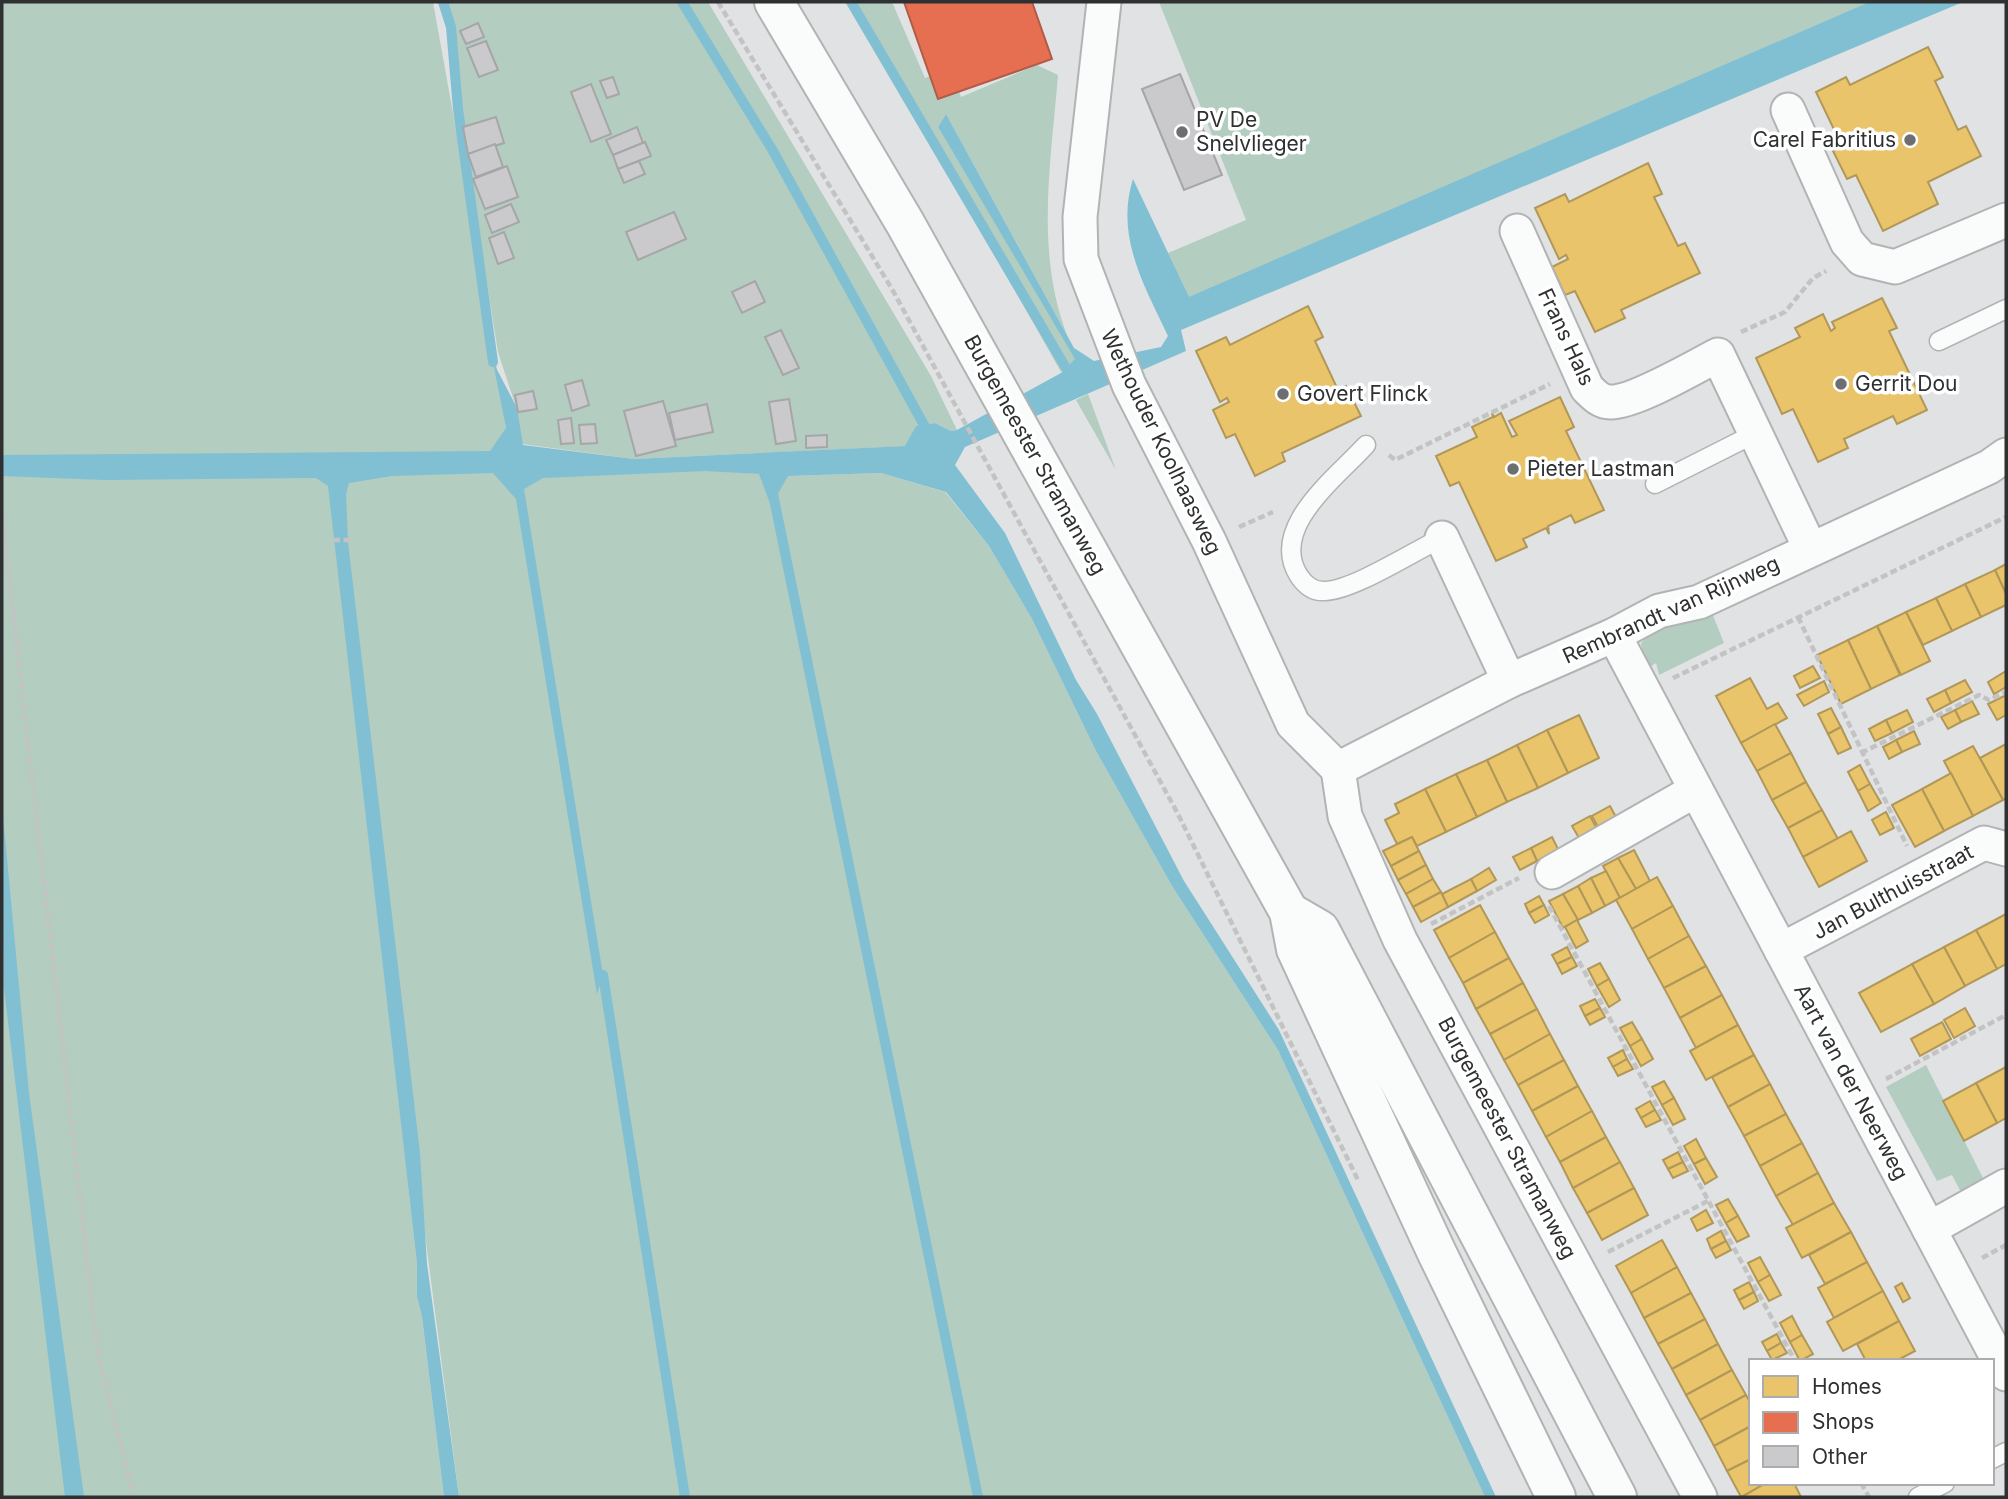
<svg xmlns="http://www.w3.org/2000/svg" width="2008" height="1499" viewBox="0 0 2008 1499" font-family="Inter,sans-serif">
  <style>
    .green { fill: #b3cdc0 }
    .water { fill: #81bfd2 }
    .homes { fill: #e9c46a; stroke: #b19859; stroke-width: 2 }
    .shops { fill: #e76f51; stroke: #b05c47; stroke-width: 2 }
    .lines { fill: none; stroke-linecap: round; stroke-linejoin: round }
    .stream { stroke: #81bfd2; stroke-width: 10 }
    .building { fill: #cacacc; stroke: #a6a6a8; stroke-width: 2 }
    .lane-casing { stroke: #b2b3b4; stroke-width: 21 }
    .street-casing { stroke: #b2b3b4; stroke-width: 37 }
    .secondary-casing { stroke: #b2b3b4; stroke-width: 42 }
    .path { stroke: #c3c3c3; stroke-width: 4.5; stroke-dasharray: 7 3.5; stroke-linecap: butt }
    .lane { stroke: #fafbfb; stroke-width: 18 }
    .street { stroke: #fafbfb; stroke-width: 33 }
    .secondary { stroke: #fafbfb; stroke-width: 38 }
    .poi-dot { fill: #6d6e70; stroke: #fff; stroke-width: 2.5 }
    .labels { text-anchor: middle; stroke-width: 7; stroke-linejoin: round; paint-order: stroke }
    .poi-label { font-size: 21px; fill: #2f3031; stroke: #fff; text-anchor: start }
    .street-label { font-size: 21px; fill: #2f3031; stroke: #fff }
  </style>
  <rect width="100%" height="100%" fill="#e0e2e4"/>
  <!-- green -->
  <g class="green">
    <path d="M2 2H433L485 291 510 455 788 476 881 473 945 492 989 546 1032 619 1096 751 1172 886 1278 1050 1485 1497H459L334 531 417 1264V1297L422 1317 444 1497H2Z"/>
    <path d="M448 2H708L931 376 957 430 951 431 935 423 916 426 906 446 634 459 522 444 515 404 498 352 462 127Z"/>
    <path d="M848 2H892L925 78 950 68 961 97 1037 65 1058 75C1051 162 1035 252 1067 335L946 114 938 127 1076 359 1061 372 921 124Z"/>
    <path d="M1159 2H1869L1189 298 1168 253 1246 220Z"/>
    <path d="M1088 394 1116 470 1076 400Z"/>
    <path d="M1712 613 1724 643 1659 675 1656 663 1645 670 1641 643 1655 629Z"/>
    <path d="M1926 1065 1985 1182 1962 1194 1952 1175 1937 1181 1886 1087Z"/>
  </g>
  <!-- water -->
  <g class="water">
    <path d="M1869 2H1963L1181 330 1186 351 965 447 955 465 1005 533 1076 680 1097 714 1184 881 1279 1030 1496 1497H1485L1278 1050 1172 886 1096 751 1032 619 989 546 946 492 881 473 788 476 771 506 759 474 705 471 543 478 524 489 603 975 597 994 516 499 493 473 392 476 349 483 346 494 348 542 420 1153 427 1264 459 1497H444L422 1317 417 1297V1264L328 486 316 478 104 480 2 476V455L490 451 506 428 493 362 517 408 523 445 634 459 905 446 916 426 935 423 951 431 957 430 1061 373 1075 359 938 127 946 114 1074 348 1094 361 1161 347 1168 336C1144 285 1115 236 1133 179L1189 297Z"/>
    <path d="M2 805 29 1093 84 1497H65L4 988Z"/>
  </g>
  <!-- homes -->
  <g class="homes">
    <path d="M1928 47 1943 77 1935 81 1958 130 1966 126 1981 156 1928 182 1938 204 1883 231 1856 175 1847 179 1833 151 1849 143 1847 139 1840 142 1816 92 1846 77 1850 85Z"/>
    <path d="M1648 163 1662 194 1654 197 1678 246 1685 243 1700 273 1621 310 1625 318 1595 332 1575 291 1565 295 1552 267 1568 259 1566 255 1559 259 1535 208 1565 194 1569 202Z"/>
    <path d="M1882 298 1897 328 1889 331 1927 410 1897 424 1893 416 1844 439 1848 448 1818 462 1793 409 1782 414 1756 358 1800 337 1795 328 1823 314 1831 331 1835 328 1832 322Z"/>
    <path d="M1308 306 1323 337 1315 341 1338 390 1346 386 1361 416 1282 453 1285 461 1255 476 1235 434 1226 438 1213 410 1229 402 1227 398 1220 402 1196 351 1226 337 1230 345Z"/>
    <path d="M1560 397 1574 427 1566 431 1604 510 1575 523 1571 515 1548 526 1549 534 1546 528 1523 539 1527 547 1496 561 1459 482 1450 486 1436 456 1477 437 1472 427 1493 417 1492 413 1494 417 1501 413 1512 437 1517 435 1509 421Z"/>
    <path d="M2006 564V594L1995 570Z"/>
    <path d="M1995 570 2006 594V605L1981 617 1965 584Z"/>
    <path d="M1965 584 1981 617 1952 631 1936 598Z"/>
    <path d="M1936 598 1952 631 1923 645 1906 612Z"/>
    <path d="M1906 612 1930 661 1901 675 1877 626Z"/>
    <path d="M1877 626 1900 675 1871 689 1848 640Z"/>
    <path d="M1848 640 1871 689 1841 704 1817 655Z"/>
    <path d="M1813 666 1820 678 1800 688 1794 676Z"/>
    <path d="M2006 671V687L1994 694 1988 682Z"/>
    <path d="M1750 678 1767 709 1778 703 1787 718 1741 743 1716 696Z"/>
    <path d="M1965 680 1972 692 1951 703 1945 690Z"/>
    <path d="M1824 681 1829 692 1804 706 1797 695Z"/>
    <path d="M1945 690 1951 703 1934 712 1927 699Z"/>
    <path d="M2006 695V715L1997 720 1988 704Z"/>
    <path d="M1972 701 1979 714 1961 722 1955 710Z"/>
    <path d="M1831 708 1841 727 1828 734 1818 714Z"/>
    <path d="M1907 710 1913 722 1892 733 1886 720Z"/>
    <path d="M1955 710 1961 722 1948 729 1941 717Z"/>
    <path d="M1579 715 1599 758 1568 773 1547 730Z"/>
    <path d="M1886 720 1892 733 1875 741 1869 729Z"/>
    <path d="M1775 724 1791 753 1757 771 1741 743Z"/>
    <path d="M1841 727 1851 748 1838 754 1828 734Z"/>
    <path d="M1547 730 1568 773 1538 788 1517 745Z"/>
    <path d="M1914 731 1920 744 1902 752 1896 740Z"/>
    <path d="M1896 740 1902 752 1889 759 1883 747Z"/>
    <path d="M2006 744V798L2003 800 1980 758Z"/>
    <path d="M1517 745 1538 788 1507 802 1487 760Z"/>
    <path d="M1973 746 2003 800 1973 816 1944 761Z"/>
    <path d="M1791 753 1806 782 1772 800 1757 771Z"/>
    <path d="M1487 760 1507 802 1477 817 1456 774Z"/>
    <path d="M1860 765 1870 784 1858 791 1848 772Z"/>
    <path d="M1951 773 1973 816 1944 831 1922 789Z"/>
    <path d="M1456 774 1477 817 1446 832 1425 789Z"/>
    <path d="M1806 782 1822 810 1788 828 1772 800Z"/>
    <path d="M1870 784 1881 803 1868 811 1858 791Z"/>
    <path d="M1425 789 1446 832 1417 846 1412 837 1397 844 1385 820 1399 813 1395 804Z"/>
    <path d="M1922 789 1944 831 1915 847 1892 805Z"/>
    <path d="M1610 806 1616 817 1598 827 1592 816Z"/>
    <path d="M1822 810 1838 839 1803 857 1788 828Z"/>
    <path d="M1886 812 1894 828 1880 835 1872 820Z"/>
    <path d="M1590 816 1597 829 1579 838 1572 826Z"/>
    <path d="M1851 831 1867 861 1819 887 1803 857Z"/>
    <path d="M1412 837 1419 851 1391 866 1383 851Z"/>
    <path d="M1552 837 1558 849 1537 861 1531 848Z"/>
    <path d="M1531 848 1537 861 1520 870 1513 857Z"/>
    <path d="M1634 850 1650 881 1636 889 1618 858Z"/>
    <path d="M1419 851 1426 865 1398 880 1391 866Z"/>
    <path d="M1618 858 1636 889 1620 898 1603 866Z"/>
    <path d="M1426 865 1433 879 1406 894 1398 880Z"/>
    <path d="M1489 868 1496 880 1477 891 1471 879Z"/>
    <path d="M1606 871 1620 898 1605 906 1591 878Z"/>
    <path d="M1657 877 1673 906 1632 929 1616 900Z"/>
    <path d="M1591 878 1605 906 1592 913 1578 886Z"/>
    <path d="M1433 879 1441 892 1413 907 1406 894Z"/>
    <path d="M1471 879 1477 891 1448 907 1442 894Z"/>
    <path d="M1578 886 1592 913 1578 920 1563 894Z"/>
    <path d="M1441 892 1448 907 1421 922 1413 907Z"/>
    <path d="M1563 894 1578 920 1563 928 1549 901Z"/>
    <path d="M1539 896 1544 905 1529 913 1525 904Z"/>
    <path d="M1480 905 1495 932 1449 958 1434 930Z"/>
    <path d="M1544 905 1549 915 1535 923 1529 913Z"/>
    <path d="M1673 906 1689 936 1648 959 1632 929Z"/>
    <path d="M2006 914V964L1997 969 1976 930Z"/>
    <path d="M1577 920 1588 941 1576 948 1565 927Z"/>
    <path d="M1976 930 1997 969 1965 986 1944 947Z"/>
    <path d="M1495 932 1509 958 1463 983 1449 958Z"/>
    <path d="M1689 936 1706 966 1664 988 1648 959Z"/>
    <path d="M1567 947 1572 957 1557 964 1552 955Z"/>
    <path d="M1944 947 1965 986 1934 1004 1912 964Z"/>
    <path d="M1572 957 1577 966 1562 974 1557 964Z"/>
    <path d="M1509 958 1523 983 1476 1009 1463 983Z"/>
    <path d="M1600 963 1609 979 1597 986 1588 969Z"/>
    <path d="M1912 964 1934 1004 1881 1032 1859 993Z"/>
    <path d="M1706 966 1722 995 1680 1018 1664 988Z"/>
    <path d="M1609 979 1620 1000 1609 1007 1597 986Z"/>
    <path d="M1523 983 1537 1009 1490 1034 1476 1009Z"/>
    <path d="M1722 995 1738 1025 1696 1048 1680 1018Z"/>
    <path d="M1595 999 1600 1008 1585 1016 1580 1006Z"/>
    <path d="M1600 1008 1605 1017 1590 1025 1585 1016Z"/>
    <path d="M1965 1008 1975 1026 1954 1038 1944 1020Z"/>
    <path d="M1537 1009 1550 1034 1504 1060 1490 1034Z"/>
    <path d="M1632 1022 1642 1039 1630 1046 1620 1028Z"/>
    <path d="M1942 1022 1951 1039 1920 1056 1911 1039Z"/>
    <path d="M1738 1025 1754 1055 1706 1080 1690 1051Z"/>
    <path d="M1550 1034 1564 1060 1518 1085 1504 1060Z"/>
    <path d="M1642 1039 1653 1059 1641 1066 1630 1046Z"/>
    <path d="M1623 1050 1627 1059 1613 1067 1608 1058Z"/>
    <path d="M1754 1055 1770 1084 1728 1107 1712 1077Z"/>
    <path d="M1627 1059 1633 1069 1618 1076 1613 1067Z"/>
    <path d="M1564 1060 1578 1086 1532 1111 1518 1085Z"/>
    <path d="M2006 1067V1118L1997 1123 1976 1083Z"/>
    <path d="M1664 1081 1674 1098 1662 1105 1652 1087Z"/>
    <path d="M1976 1083 1997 1123 1964 1141 1943 1101Z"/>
    <path d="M1770 1084 1786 1114 1744 1136 1728 1107Z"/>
    <path d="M1578 1086 1592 1111 1546 1137 1532 1111Z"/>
    <path d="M1674 1098 1685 1119 1673 1125 1662 1105Z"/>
    <path d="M1650 1101 1655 1110 1641 1118 1636 1109Z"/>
    <path d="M1655 1110 1661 1120 1646 1127 1641 1118Z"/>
    <path d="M1592 1111 1606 1137 1560 1162 1546 1137Z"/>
    <path d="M1786 1114 1802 1143 1760 1166 1744 1136Z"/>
    <path d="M1606 1137 1620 1162 1573 1188 1560 1162Z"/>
    <path d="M1696 1139 1706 1158 1694 1164 1684 1146Z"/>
    <path d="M1802 1143 1818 1173 1776 1196 1760 1166Z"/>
    <path d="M1678 1152 1683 1162 1668 1169 1663 1160Z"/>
    <path d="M1706 1158 1717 1177 1705 1184 1694 1164Z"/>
    <path d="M1620 1162 1634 1188 1587 1213 1573 1188Z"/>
    <path d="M1683 1162 1688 1171 1673 1178 1668 1169Z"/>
    <path d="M1818 1173 1834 1203 1793 1225 1776 1196Z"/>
    <path d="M1634 1188 1648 1215 1602 1240 1587 1213Z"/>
    <path d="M1728 1199 1738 1216 1726 1223 1716 1205Z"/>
    <path d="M1834 1203 1851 1232 1802 1258 1786 1228Z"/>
    <path d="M1706 1210 1713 1223 1697 1231 1691 1219Z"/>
    <path d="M1738 1216 1749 1236 1737 1242 1726 1223Z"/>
    <path d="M1721 1231 1726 1241 1711 1249 1707 1239Z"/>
    <path d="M1851 1232 1867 1262 1825 1284 1809 1255Z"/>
    <path d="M1662 1240 1677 1267 1631 1293 1616 1266Z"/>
    <path d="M1726 1241 1731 1250 1716 1258 1711 1249Z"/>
    <path d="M1760 1257 1770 1275 1758 1282 1748 1263Z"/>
    <path d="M1867 1262 1883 1291 1834 1318 1818 1288Z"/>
    <path d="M1677 1267 1691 1293 1644 1318 1631 1293Z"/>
    <path d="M1770 1275 1781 1295 1769 1301 1758 1282Z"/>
    <path d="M1749 1282 1754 1292 1739 1300 1734 1290Z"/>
    <path d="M1902 1283 1910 1298 1903 1302 1895 1287Z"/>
    <path d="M1883 1291 1899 1321 1843 1351 1827 1322Z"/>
    <path d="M1754 1292 1758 1301 1744 1309 1739 1300Z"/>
    <path d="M1691 1293 1705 1319 1658 1344 1644 1318Z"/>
    <path d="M1792 1316 1802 1335 1790 1342 1780 1323Z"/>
    <path d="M1705 1319 1718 1344 1672 1369 1658 1344Z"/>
    <path d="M1899 1321 1915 1351 1896 1361H1866L1857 1344Z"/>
    <path d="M1777 1334 1781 1343 1767 1351 1762 1342Z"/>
    <path d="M1802 1335 1813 1354 1800 1361 1790 1342Z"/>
    <path d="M1781 1343 1787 1353 1772 1360 1767 1351Z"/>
    <path d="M1718 1344 1732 1370 1686 1395 1672 1369Z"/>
    <path d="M1732 1370 1746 1395 1700 1420 1686 1395Z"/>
    <path d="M1746 1395 1751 1404V1426L1714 1446 1700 1420Z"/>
    <path d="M1751 1426V1459L1727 1471 1714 1446Z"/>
    <path d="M1751 1459V1483H1766L1741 1497 1727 1471Z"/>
    <path d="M1766 1483H1794L1801 1497H1742Z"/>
  </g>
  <!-- shops -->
  <path class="shops" d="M904 2H1032L1052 59 938 99Z"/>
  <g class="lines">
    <!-- stream -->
    <g class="stream">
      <path d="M443 2 451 27 458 109 493 362"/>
      <path d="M682 2 773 151 924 425"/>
      <path d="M851 2 1066 368"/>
      <path d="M772 489 978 1497"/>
      <path d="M603 975 685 1497"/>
    </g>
  </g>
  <!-- building -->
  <g class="building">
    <path d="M478 23 484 37 466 44 460 31Z"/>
    <path d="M486 41 498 70 479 77 467 48Z"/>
    <path d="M1180 74 1222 175 1184 190 1142 89Z"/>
    <path d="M613 77 619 94 607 98 600 81Z"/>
    <path d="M591 84 611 134 591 142 571 92Z"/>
    <path d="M496 117 504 143 468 154 463 127Z"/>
    <path d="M637 127 643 143 613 155 606 140Z"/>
    <path d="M645 142 651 156 618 169 613 155Z"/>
    <path d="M495 144 503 167 476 177 468 154Z"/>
    <path d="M639 161 645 174 624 183 618 169Z"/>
    <path d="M507 166 518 197 485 209 473 179Z"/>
    <path d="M511 204 519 222 492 233 485 215Z"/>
    <path d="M674 212 686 239 638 260 626 232Z"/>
    <path d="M504 232 514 258 498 264 489 238Z"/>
    <path d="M755 281 765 302 742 313 732 292Z"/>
    <path d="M781 330 799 368 783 375 765 337Z"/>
    <path d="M582 380 589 405 572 411 565 385Z"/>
    <path d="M533 391 537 409 518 412 515 395Z"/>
    <path d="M789 399 796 441 776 444 769 402Z"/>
    <path d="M663 401 676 446 636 456 624 411Z"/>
    <path d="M707 404 713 432 675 440 669 413Z"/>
    <path d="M571 418 574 443 561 444 558 420Z"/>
    <path d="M595 424 597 443 581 444 579 425Z"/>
    <path d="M827 435V447L806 448V436Z"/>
  </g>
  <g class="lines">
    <defs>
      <g id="lane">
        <path d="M1939 341 2006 309"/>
        <path d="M1366 445C1336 478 1268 528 1299 576 1305 585 1313 592 1325 591 1354 590 1412 552 1442 538"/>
        <path d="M1655 484 1756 433"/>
        <path d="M1992 1459 2006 1452"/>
        <path d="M1918 1497 1945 1483"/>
      </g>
      <g id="street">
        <path d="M1104 2 1080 217 1081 259 1129 385 1209 541 1293 724 1338 769"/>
        <path d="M1788 110 1847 242 1862 259 1895 267 2006 220"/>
        <path d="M1517 231 1587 388C1593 394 1600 402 1610 402 1634 403 1694 367 1718 355L1810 548"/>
        <path d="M1442 538 1509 681"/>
        <path d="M1614 635 2006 1374"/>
        <path d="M1338 769 1345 816 1400 940 1700 1497"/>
        <path d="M1338 769 1509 681 1614 635 1659 611 1699 602 1989 467 2006 455"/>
        <path d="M1552 872 1696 790"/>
        <path d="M1781 950 1984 843 2006 849"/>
        <path d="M1929 1229 2006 1186"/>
      </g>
      <g id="secondary">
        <path d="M774 2 905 223 1289 912 1296 949 1436 1251 1556 1497"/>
        <path d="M1289 912 1320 930 1617 1497"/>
      </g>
    </defs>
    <!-- lane casing -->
    <use href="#lane" class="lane-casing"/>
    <!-- street casing -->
    <use href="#street" class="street-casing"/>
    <!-- secondary casing -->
    <use href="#secondary" class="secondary-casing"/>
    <!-- path -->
    <g class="path">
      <path d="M718 2 892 289 1178 814 1358 1180"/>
      <path d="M1741 332 1785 312 1813 278 1826 271"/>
      <path d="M1389 455 1395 460 1550 384"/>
      <path d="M2 515 98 1355 134 1497"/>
      <path d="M1239 527 1273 512"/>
      <path d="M333 540H351"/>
      <path d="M1798 617 1907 846"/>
      <path d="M1673 678 2006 517"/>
      <path d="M1861 753 1979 695 1989 700 2006 692"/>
      <path d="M1549 906 1795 1361"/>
      <path d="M1431 924 1519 878"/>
      <path d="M1886 1079 2006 1015"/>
      <path d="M1608 1252 1708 1201"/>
      <path d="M1982 1258 2006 1245"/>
      <path d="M1861 1483 1869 1497"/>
    </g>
    <!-- lane -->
    <use href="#lane" class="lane"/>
    <!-- street -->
    <use href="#street" class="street"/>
    <!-- secondary -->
    <use href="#secondary" class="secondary"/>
  </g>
  <!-- markers -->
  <g class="poi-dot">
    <circle cx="1182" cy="132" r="7"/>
    <circle cx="1910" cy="140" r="7"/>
    <circle cx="1841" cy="384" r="7"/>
    <circle cx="1283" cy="394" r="7"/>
    <circle cx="1513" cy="469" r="7"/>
  </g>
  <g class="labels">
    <!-- poi labels -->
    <g class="poi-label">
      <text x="1196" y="127">PV De<tspan x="1196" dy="24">Snelvlieger</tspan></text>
      <text x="1896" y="147" text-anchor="end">Carel Fabritius</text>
      <text x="1855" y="391">Gerrit Dou</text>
      <text x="1297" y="401">Govert Flinck</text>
      <text x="1527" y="476">Pieter Lastman</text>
    </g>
    <!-- street labels -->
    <g class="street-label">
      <text transform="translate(1566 337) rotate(65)" y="7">Frans Hals</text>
      <text transform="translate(1161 442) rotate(64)" y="7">Wethouder Koolhaasweg</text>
      <text transform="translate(1035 455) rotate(61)" y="7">Burgemeester Stramanweg</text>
      <text transform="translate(1671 610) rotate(-24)" y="7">Rembrandt van Rijnweg</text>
      <text transform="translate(1893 892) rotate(-28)" y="7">Jan Bulthuisstraat</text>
      <text transform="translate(1851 1082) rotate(62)" y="7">Aart van der Neerweg</text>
      <text transform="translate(1507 1138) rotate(62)" y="7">Burgemeester Stramanweg</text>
    </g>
  </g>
  <!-- border -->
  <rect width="2008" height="1499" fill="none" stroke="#2f3031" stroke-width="7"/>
  <!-- legend -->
  <rect x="1749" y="1359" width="245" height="126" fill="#ffffff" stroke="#acacad" stroke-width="2"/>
  <rect x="1763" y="1376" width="35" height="21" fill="#e9c46a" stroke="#acacad" stroke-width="2"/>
  <text x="1812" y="1394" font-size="21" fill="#2f3031">Homes</text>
  <rect x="1763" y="1412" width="35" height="21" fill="#e76f51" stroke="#acacad" stroke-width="2"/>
  <text x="1812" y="1429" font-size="21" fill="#2f3031">Shops</text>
  <rect x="1763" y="1446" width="35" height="21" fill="#cacacc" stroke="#acacad" stroke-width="2"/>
  <text x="1812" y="1464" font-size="21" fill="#2f3031">Other</text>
</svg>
